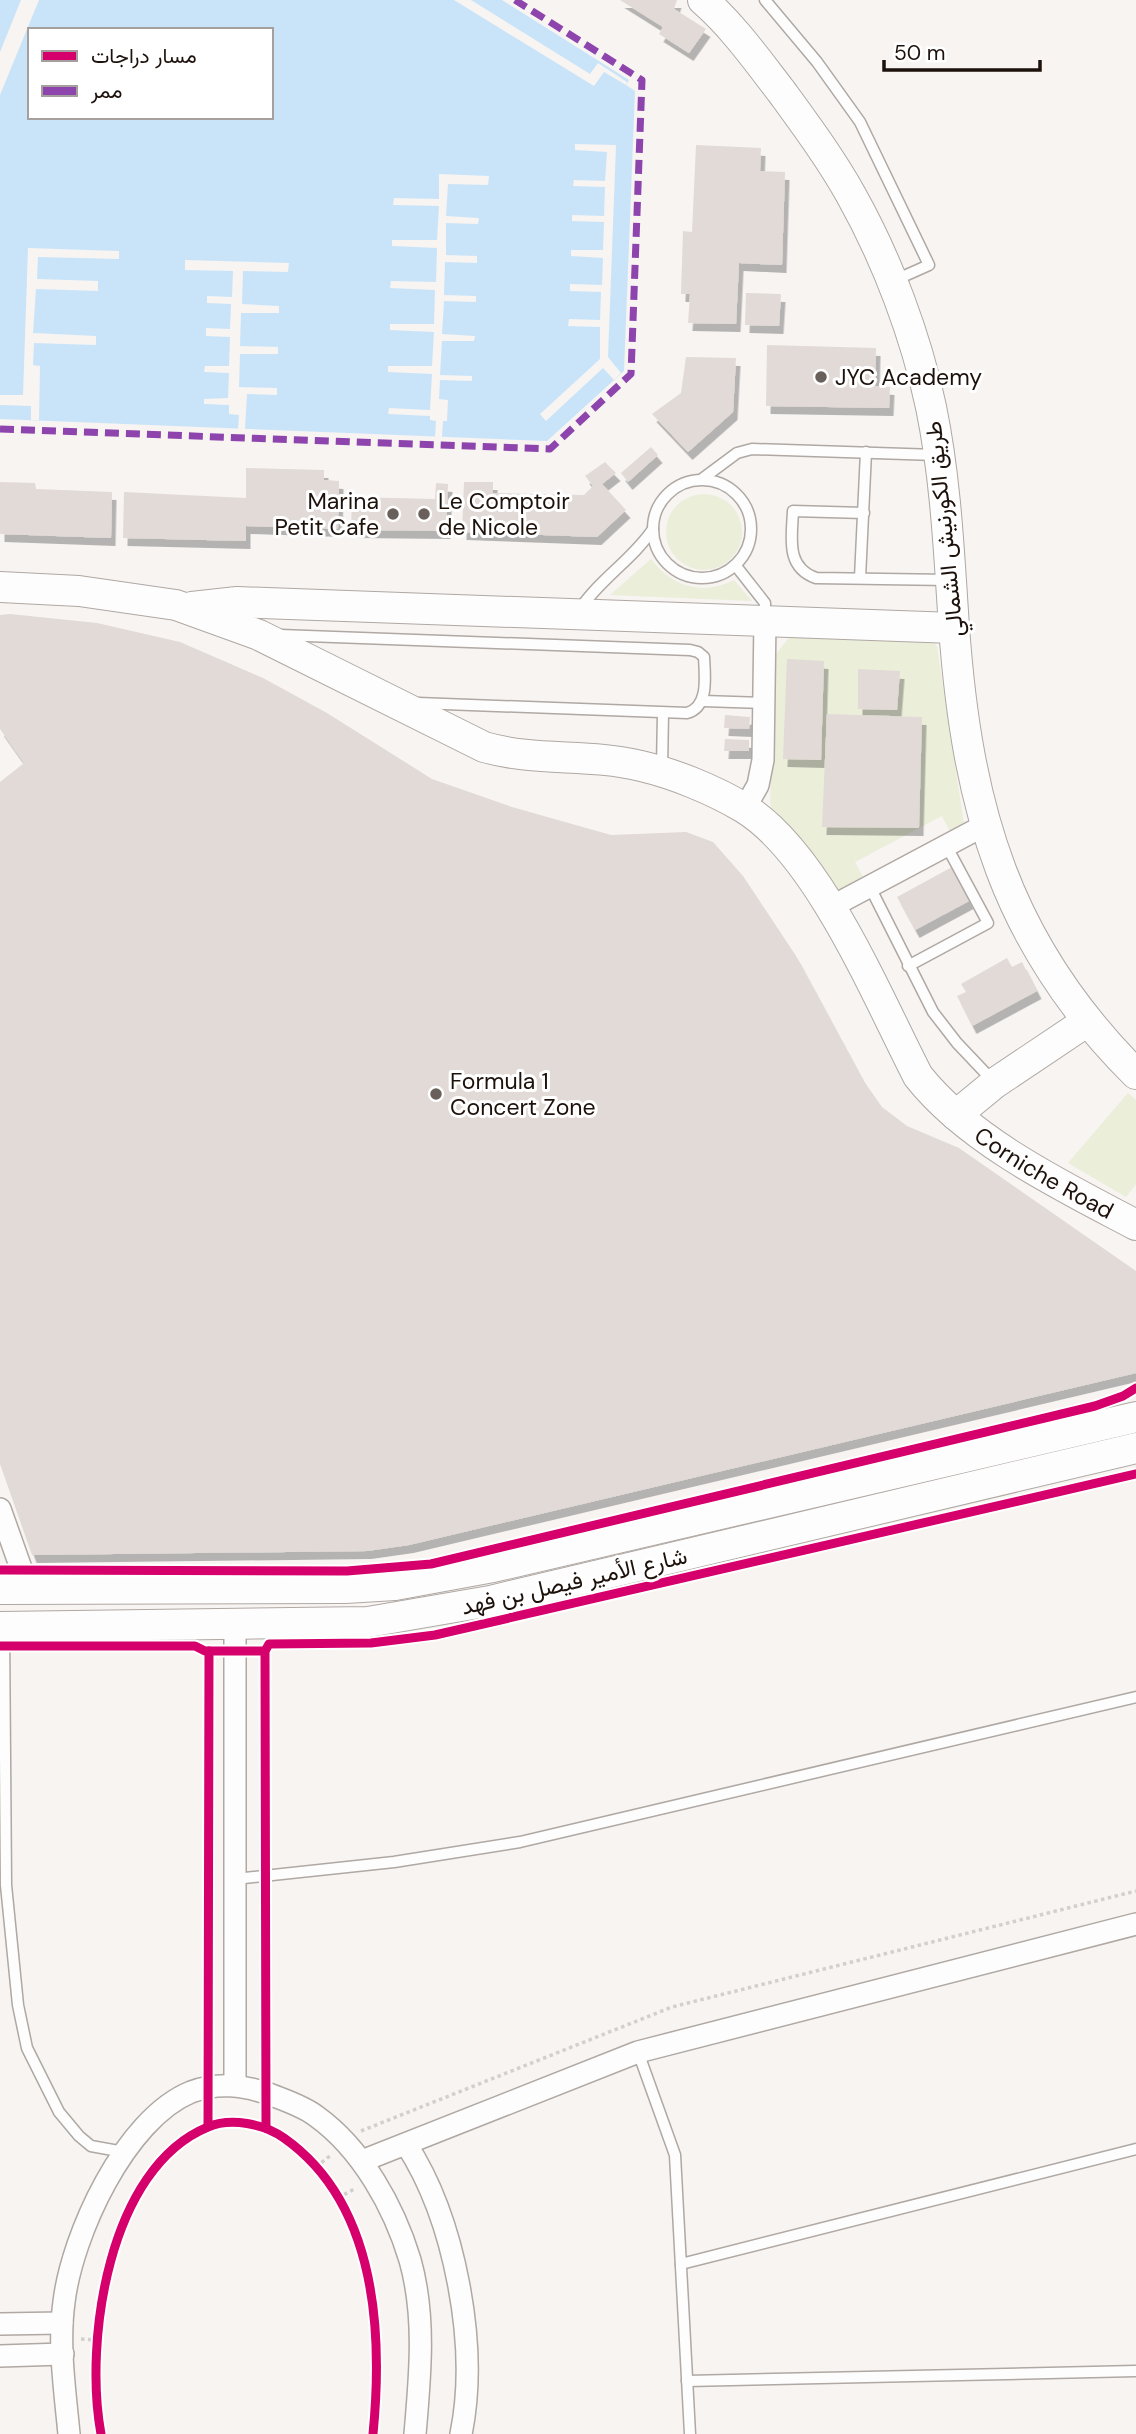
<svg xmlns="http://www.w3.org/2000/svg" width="1136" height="2434" viewBox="0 0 1136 2434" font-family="'DM Sans',Vazirmatn,sans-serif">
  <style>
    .green { fill: #ebeed9 }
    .water { fill: #c9e4f9; fill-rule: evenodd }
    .pier { fill: #f7f4f2 }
    .building { fill: #e2dad6; filter: url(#shadow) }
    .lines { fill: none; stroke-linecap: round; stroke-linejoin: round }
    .service-casing { stroke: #afa8a3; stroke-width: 13 }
    .minor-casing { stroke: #afa8a3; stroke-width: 24 }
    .secondary-casing { stroke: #afa8a3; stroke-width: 32 }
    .path { stroke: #d2d0cf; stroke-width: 3.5; stroke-dasharray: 3.5 3.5; stroke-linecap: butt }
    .service { stroke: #fefdfd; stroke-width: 10 }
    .minor { stroke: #fefdfd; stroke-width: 21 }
    .secondary { stroke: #fefdfd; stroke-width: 30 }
    .quiet { stroke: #8e44ad; stroke-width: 7; stroke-dasharray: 14 7; stroke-linecap: butt }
    .cycleway-casing { stroke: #fff; stroke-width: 13 }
    .cycleway { stroke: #d6006c; stroke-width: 9 }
    .poi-dot { fill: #69605c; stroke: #fff; stroke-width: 2.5 }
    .labels { text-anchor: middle; stroke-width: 6; stroke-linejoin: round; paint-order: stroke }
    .poi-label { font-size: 23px; fill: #1d110b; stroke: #fff; text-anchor: start }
    .street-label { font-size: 23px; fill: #1d110b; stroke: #fff }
  </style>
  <defs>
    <filter id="shadow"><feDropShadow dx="4.5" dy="8" stdDeviation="0" flood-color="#0004"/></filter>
  </defs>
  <rect width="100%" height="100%" fill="#f7f4f2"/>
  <!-- green -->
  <g class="green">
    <circle cx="704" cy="532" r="38"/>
    <path d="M651 559C672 587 703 596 734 580L752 601 610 595Z"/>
    <path d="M791 635 933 640 937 647 964 824 950 832 942 816 855 862 864 879 842 892 837 890 773 813 770 802 776 654Z"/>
    <path d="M1128 1093 1136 1100V1184L1126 1197 1068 1163Z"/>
  </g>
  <!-- water -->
  <path class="water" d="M0 0H502L629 80 626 85 635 91 624 371 547 441 0 419ZM30 30H271V117H30Z"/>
  <!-- pier -->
  <g class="pier">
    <path d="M21 0H39L0 95V52Z"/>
    <path d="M454 0H471L590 74 598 63 627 82 626 85 604 72 594 86Z"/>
    <path d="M575 144 616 145 608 357 621 373 614 380 603 368 546 421 540 414 600 359V327L568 326 569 319 600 320 601 292 570 291V284L602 285 603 258 571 256V250H603L604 222 572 221V215L604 216 605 187 573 186 574 180 605 181 607 152 575 150Z"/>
    <path d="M439 174 489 176 488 185 448 184 446 216 479 218 478 224 446 223V255L477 256V263L445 262 444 295 476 296V302L444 301 442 334 475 336 474 341H442L440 375 472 376V381L440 380 439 399 448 400 447 421H443L442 437H435L436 421 430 420V416L388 414 389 408 430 410 432 374 388 372V366H432L434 332 390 330V324H434L435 290 390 288 391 281 436 282 437 248 392 246V240H437L439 206 393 205 394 198 439 199Z"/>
    <path d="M28 248 119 251V259L38 257 37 279 98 281V291L36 289 33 333 96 336V345L34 343 33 365 40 366 39 420H31V406L0 405V395H23Z"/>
    <path d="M185 260 289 263 288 272 243 271 242 304 279 306V313H241L240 346 278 347V354H240L239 387 277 388V395L247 394 245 429H238L239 415 229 414V405L204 404V399L228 398 229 373 204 372 205 366H229L230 337 206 336V328L230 329 231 304 207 303V296L232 297 233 271 185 270Z"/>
  </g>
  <!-- building -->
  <g class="building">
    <path d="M620 0H677L674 9 706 29 689 53 659 34 663 27Z"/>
    <path d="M696 145 761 148 760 171 785 172 782 265 739 263 736 324 688 323 690 294H681L683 231 692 232Z"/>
    <path d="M746 293 781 294 779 326 745 325Z"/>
    <path d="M767 345 876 348 875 386 890 387 889 408 766 406Z"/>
    <path d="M686 357 736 358 733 412 688 452 652 414 681 393Z"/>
    <path d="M651 447 658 455 628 482 621 473Z"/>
    <path d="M605 462 616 473 602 484 626 510 597 537 462 532 464 482H493V493L584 495 593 486 585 476Z"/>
    <path d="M246 468 324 470V480L339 481 338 529 246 526V541L123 538 124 492 246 498Z"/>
    <path d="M0 482 35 483 36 489 112 492 111 538 0 534Z"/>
    <path d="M436 483 448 484 446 531 351 530 352 497 435 499Z"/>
    <path d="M10 614 97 623 180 642 263 678 327 713 432 779 512 807 611 835 686 832 713 842 743 876 796 956 863 1080 882 1107 907 1126 959 1148 1136 1271V1373L409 1545 367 1551 32 1555 0 1464V782L24 763 0 729V615Z"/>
    <path d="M787 659 824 661 821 760 783 759Z"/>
    <path d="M858 669 900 671 897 710 858 709Z"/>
    <path d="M827 714 922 717 919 828 822 827Z"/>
    <path d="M725 715 750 717 749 729 724 728Z"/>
    <path d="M725 739 749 740V751H724Z"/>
    <path d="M952 867 969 901 915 930 897 897Z"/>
    <path d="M1007 958 1012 967 1022 962 1037 991 972 1026 957 996 966 992 961 984Z"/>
  </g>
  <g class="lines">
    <defs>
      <g id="service">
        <path d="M765 0 817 62 860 122 929 265 893 281"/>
        <path d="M702 479 737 453 752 449 936 455"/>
        <circle cx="702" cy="529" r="49"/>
        <path d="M864 513 793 511C792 537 785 567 816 578L949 580"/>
        <path d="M736 566 765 603V619"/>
        <path d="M860 578 866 452"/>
        <path d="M580 609C600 579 633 559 653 529"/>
        <path d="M280 635 690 650 698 652 704 657C705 677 709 707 687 713L418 703"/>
        <path d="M703 701 764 703"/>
        <path d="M662 768 663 713"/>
        <path d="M870 887 933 1012 957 1043 993 1081"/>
        <path d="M908 966 988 923 946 845"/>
        <path d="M4 1630 6 1885 18 2005 27 2048 59 2112 79 2136 91 2146 124 2152"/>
        <path d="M235 1879 394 1862 520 1842 1136 1697"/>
        <path d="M638 2052 675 2155 690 2434"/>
        <path d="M681 2264 1136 2149"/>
        <path d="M687 2381 1136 2371"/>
      </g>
      <g id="minor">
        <path d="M745 808 758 785 763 760 765 619"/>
        <path d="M831 907 985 825"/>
        <path d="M0 1509 28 1588"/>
        <path d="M235 1623V2085"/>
        <path d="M406 2144C455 2219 479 2346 461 2434"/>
        <path d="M362 2161 638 2052 1136 1924"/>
        <path d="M0 2324 62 2323"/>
        <path d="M0 2356 63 2354"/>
        <path d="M69 2434C65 2391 58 2345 64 2302 72 2235 125 2119 191 2092 218 2082 243 2085 269 2094 284 2100 303 2106 316 2116 362 2149 394 2207 410 2260 426 2316 420 2377 415 2434"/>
      </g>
      <g id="secondary">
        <path d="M703 0C733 26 757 60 781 91 805 124 831 159 851 195 887 259 916 336 931 407 946 480 949 553 954 627 967 807 1005 944 1136 1074"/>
        <path id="s1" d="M0 587 79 591 176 605 259 635 484 747C536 762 589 753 641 766 675 774 714 790 744 808 819 854 878 999 918 1076 969 1141 1064 1187 1136 1225"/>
        <path d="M192 607 237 602 954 628"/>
        <path d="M956 1115 995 1083 1086 1022"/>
        <path d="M0 1589 345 1588 395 1585 493 1567 1136 1417"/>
        <path d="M0 1627 368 1622 490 1601 1136 1448"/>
      </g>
    </defs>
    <!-- service casing -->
    <use href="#service" class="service-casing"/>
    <!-- minor casing -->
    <use href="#minor" class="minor-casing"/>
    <!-- secondary casing -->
    <use href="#secondary" class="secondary-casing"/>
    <!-- path -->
    <g class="path">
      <path d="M361 2131 672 2007 1136 1891"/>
      <path d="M316 2167 331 2155"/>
      <path d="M338 2198 356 2188"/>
      <path d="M81 2339 97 2340"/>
    </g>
    <!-- service -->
    <use href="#service" class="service"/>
    <!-- minor -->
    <use href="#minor" class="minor"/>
    <!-- secondary -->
    <use href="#secondary" class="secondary"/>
    <!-- quiet -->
    <path class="quiet" d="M0 429 550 449 631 374 642 80 515 0"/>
    <defs>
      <g id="cycleway">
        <path d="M0 1570 347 1571 431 1564 1095 1406 1123 1396 1136 1388"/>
        <path d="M0 1646H195L205 1651H265"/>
        <path d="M208 2126 209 1651"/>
        <path d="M266 2128 265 1651 269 1644 371 1643 435 1635 1136 1474"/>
        <path d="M101 2434C84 2342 108 2168 208 2127 231 2117 264 2124 284 2138 376 2203 383 2332 373 2434"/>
      </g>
    </defs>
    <!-- cycleway casing -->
    <use href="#cycleway" class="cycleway-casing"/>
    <!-- cycleway -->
    <use href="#cycleway" class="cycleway"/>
  </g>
  <!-- markers -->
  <g class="poi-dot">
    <circle cx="821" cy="377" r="7"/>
    <circle cx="393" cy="514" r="7"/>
    <circle cx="424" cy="514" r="7"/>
    <circle cx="436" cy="1094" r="7"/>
  </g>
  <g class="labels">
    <!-- poi labels -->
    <g class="poi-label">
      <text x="835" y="385">JYC Academy</text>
      <text x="379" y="509" text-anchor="end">Marina<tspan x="379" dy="26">Petit Cafe</tspan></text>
      <text x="438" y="509">Le Comptoir<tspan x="438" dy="26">de Nicole</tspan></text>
      <text x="450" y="1089">Formula 1<tspan x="450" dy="26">Concert Zone</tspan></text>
    </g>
    <!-- street labels -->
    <g class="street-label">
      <text transform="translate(944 529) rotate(-96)" y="8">طريق الكورنيش الشمالي</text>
      <text dy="8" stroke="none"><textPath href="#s1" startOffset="1270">Corniche Road</textPath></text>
      <text transform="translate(574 1581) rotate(-13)" y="8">شارع الأمير فيصل بن فهد</text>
    </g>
  </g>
  <!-- legend -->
  <rect x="28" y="28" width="245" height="91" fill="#ffffff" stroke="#a5a09d" stroke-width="2"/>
  <rect x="42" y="51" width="35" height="10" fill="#d6006c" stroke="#a5a09d" stroke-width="2"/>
  <text x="91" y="63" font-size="21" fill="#1d110b">مسار دراجات</text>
  <rect x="42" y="86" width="35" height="10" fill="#8e44ad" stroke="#a5a09d" stroke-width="2"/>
  <text x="91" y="98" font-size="21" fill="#1d110b">ممر</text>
  <!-- scale -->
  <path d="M884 60v10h156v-10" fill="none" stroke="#1d110b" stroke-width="3.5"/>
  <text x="894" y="60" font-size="21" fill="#1d110b" stroke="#ffffff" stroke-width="5" paint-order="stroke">50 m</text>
</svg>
